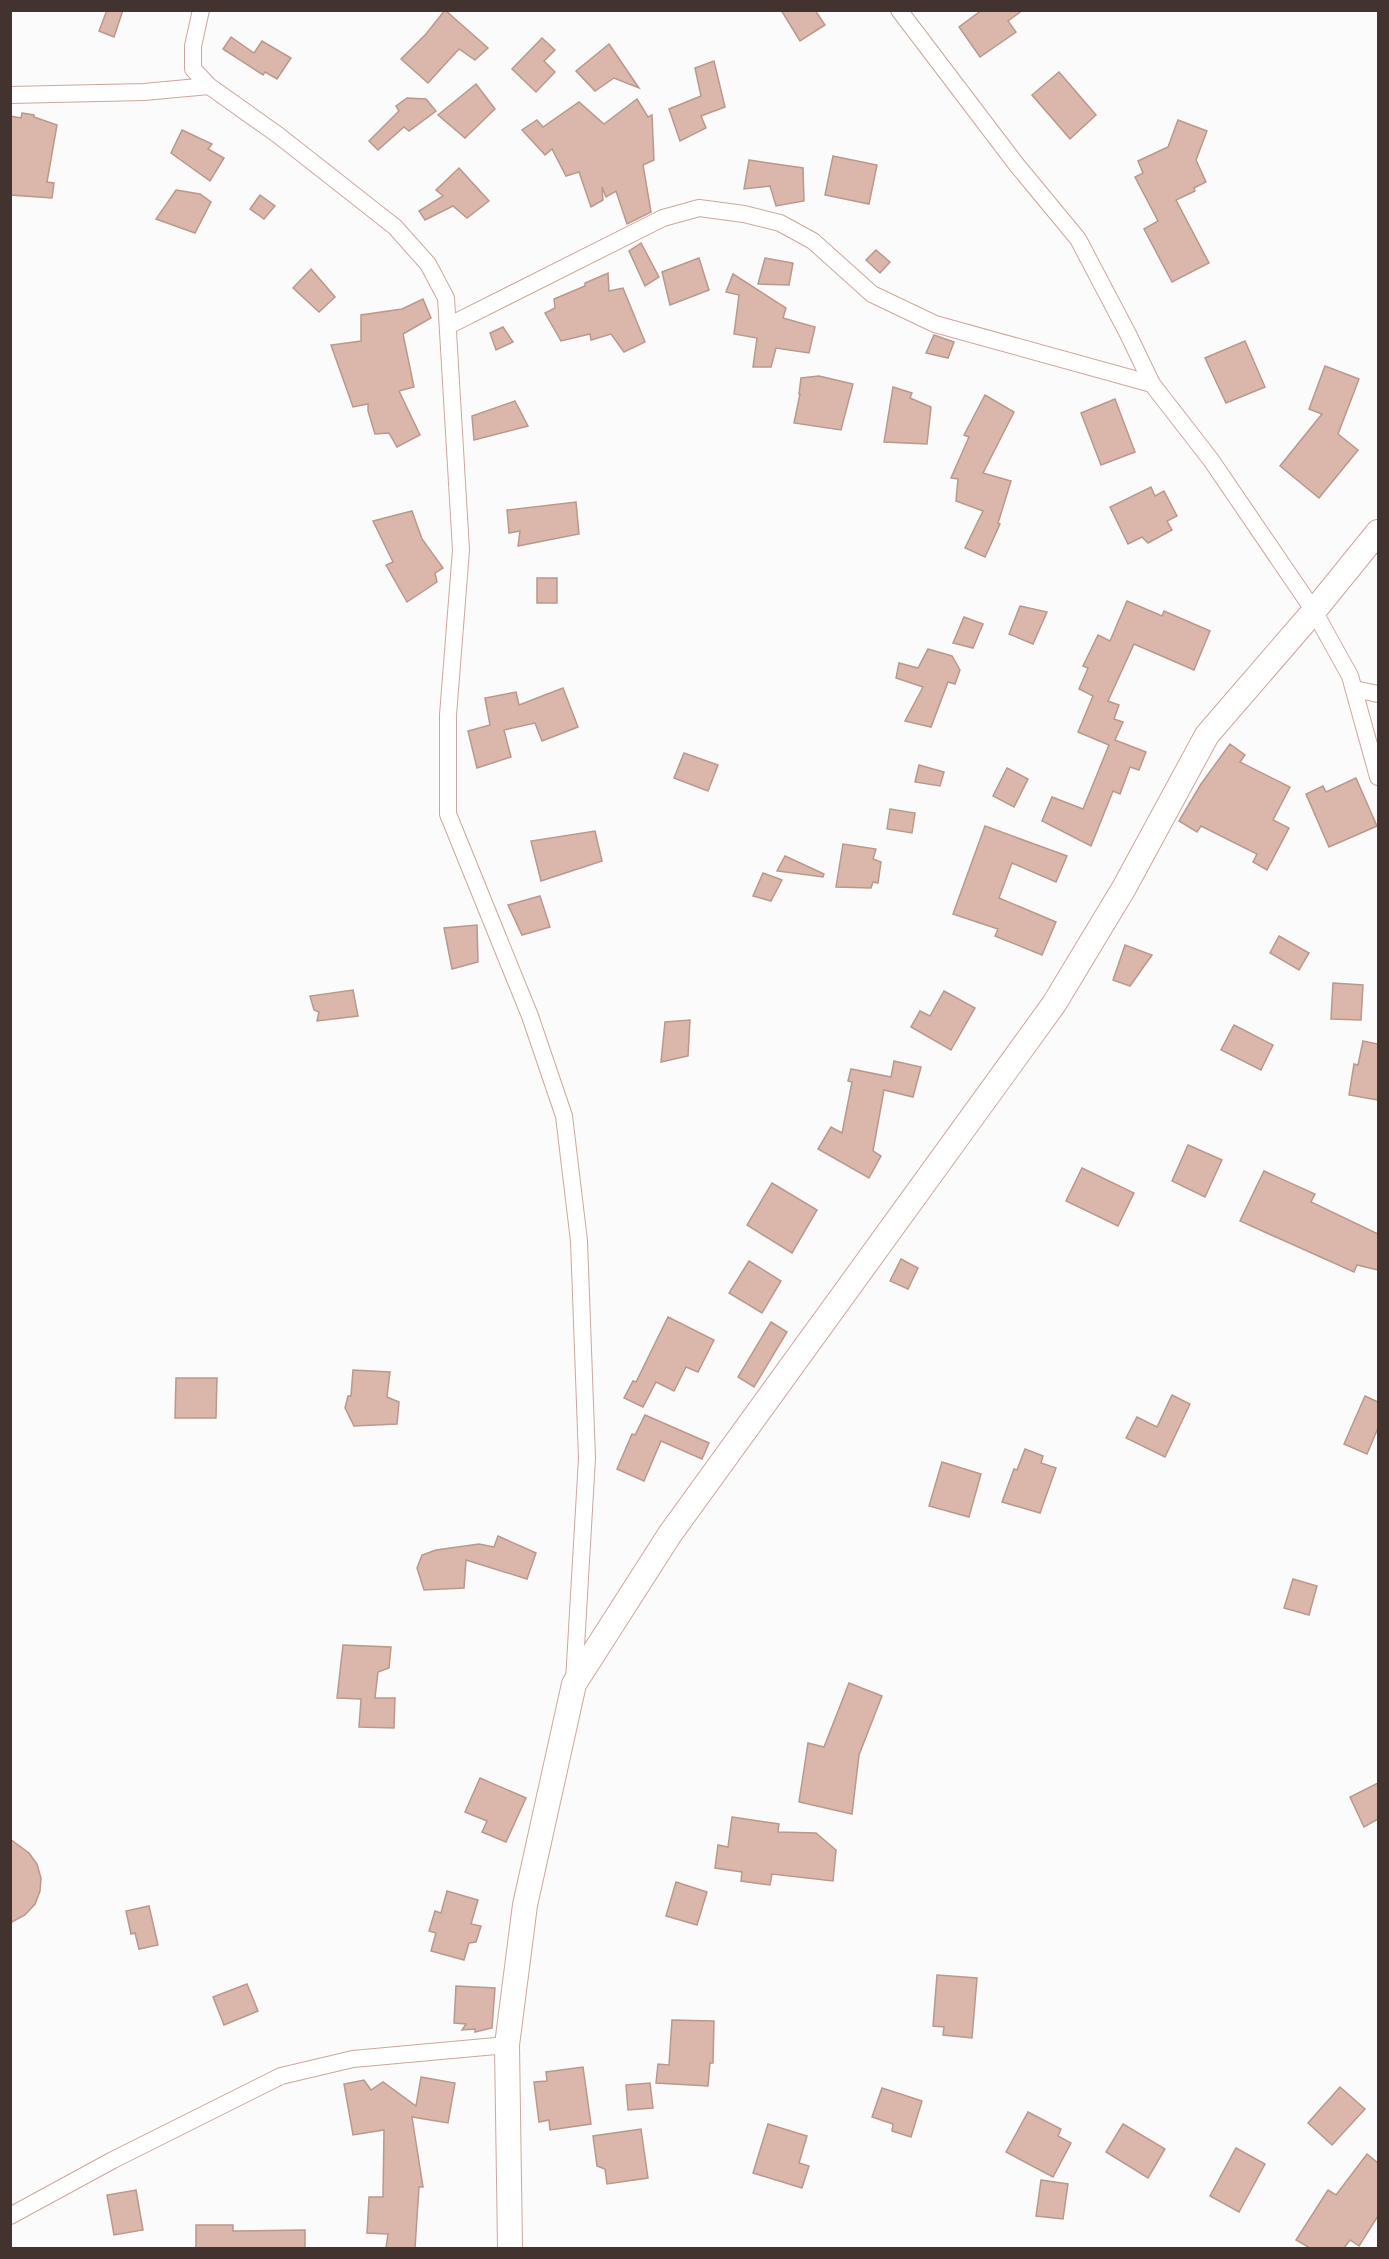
<svg xmlns="http://www.w3.org/2000/svg" width="1389" height="2259" viewBox="0 0 1389 2259" font-family="Montserrat,sans-serif">
  <style>
    .building { fill: #dbb6aa; stroke: #bb988c; stroke-width: 1.5 }
    .lines { fill: none; stroke-linecap: round; stroke-linejoin: round }
    .street-casing { stroke: #cca79b; stroke-width: 18 }
    .secondary-casing { stroke: #cca79b; stroke-width: 26 }
    .street { stroke: #fff; stroke-width: 16 }
    .secondary { stroke: #fff; stroke-width: 24 }
  </style>
  <rect width="100%" height="100%" fill="#fbfbfb"/>
  <!-- building -->
  <g class="building">
    <path d="M107 10H123L114 37 99 31Z"/>
    <path d="M445 10 488 48 475 60 459 49 428 83 401 59 426 34Z"/>
    <path d="M781 10H815L825 25 800 41Z"/>
    <path d="M982 10H1023L1008 21 1016 32 980 57 959 27Z"/>
    <path d="M231 37 254 53 262 41 291 58 277 79 265 72 263 75 223 49Z"/>
    <path d="M542 38 555 50 544 61 555 72 536 92 512 69Z"/>
    <path d="M609 44 639 88 614 78 595 91 576 71Z"/>
    <path d="M714 61 725 107 701 116 706 128 680 141 669 109 701 96 695 68Z"/>
    <path d="M1059 72 1096 115 1070 139 1032 95Z"/>
    <path d="M476 84 495 109 465 138 438 115Z"/>
    <path d="M407 98 426 99 436 111 409 131 404 127 378 150 369 141 399 111 396 106Z"/>
    <path d="M637 99 648 117 652 115 654 160 643 165 651 212 627 224 616 191 606 197 602 187 603 200 591 207 579 172 566 176 552 149 545 155 522 130 537 120 543 127 579 102 604 124Z"/>
    <path d="M22 113 34 115V117L57 125 47 182 54 183 52 198 10 195V116L21 118Z"/>
    <path d="M1178 120 1207 131 1196 160 1206 182 1194 188 1195 191 1176 200 1209 263 1172 282 1144 229 1158 221 1135 177 1143 173 1138 161 1168 147Z"/>
    <path d="M182 130 212 144 208 149 224 158 210 181 171 153Z"/>
    <path d="M833 156 877 165 869 204 825 195Z"/>
    <path d="M749 160 803 168 804 201 776 206 770 186 744 189Z"/>
    <path d="M459 168 489 201 467 218 453 206 425 220 419 211 443 196 436 190Z"/>
    <path d="M176 190 200 194 211 202 195 233 156 219Z"/>
    <path d="M260 195 275 206 264 219 250 209Z"/>
    <path d="M641 243 659 277 645 286 629 251Z"/>
    <path d="M876 250 890 262 880 273 866 260Z"/>
    <path d="M699 258 709 290 670 305 662 272Z"/>
    <path d="M765 258 793 263 789 285 758 284Z"/>
    <path d="M311 269 335 297 319 312 293 288Z"/>
    <path d="M608 273 609 291 623 288 645 342 624 352 611 334 591 340 590 334 561 341 545 313 555 308 554 299 585 286V283Z"/>
    <path d="M733 274 786 308 783 318 815 327 809 353 776 348 771 367H753L757 338 734 334 739 295 726 292Z"/>
    <path d="M423 299 431 318 403 334 414 387 399 391 420 435 397 447 389 433 375 434 368 411V404L353 407 331 345 361 341V315L402 309Z"/>
    <path d="M503 327 513 342 496 350 490 333Z"/>
    <path d="M934 335 954 342 948 358 926 353Z"/>
    <path d="M1245 341 1265 387 1226 403 1205 358Z"/>
    <path d="M1325 366 1359 379 1338 434 1358 450 1319 498 1280 466 1322 414 1309 409Z"/>
    <path d="M819 376 853 384 841 430 794 423 800 394H799L801 378Z"/>
    <path d="M893 387 912 393 910 398 931 407 927 444 884 442Z"/>
    <path d="M985 395 1014 412 983 473 1011 481 998 523 1000 524 985 557 965 548 983 511 956 501 958 479 951 478 969 437 964 435Z"/>
    <path d="M1115 399 1135 452 1101 465 1081 413Z"/>
    <path d="M515 401 528 426 474 440 472 416Z"/>
    <path d="M1151 487 1155 496 1164 491 1177 516 1167 521 1172 530 1148 543 1142 537 1128 544 1110 507Z"/>
    <path d="M576 502 579 534 518 546 520 531 509 533 507 510Z"/>
    <path d="M412 511 422 539 443 568 435 573 437 582 407 602 386 565 393 562 373 521Z"/>
    <rect x="537" y="578" width="20" height="25"/>
    <path d="M1127 601 1162 616 1164 611 1210 631 1194 670 1134 644 1108 701 1119 705 1114 719 1123 722 1115 740 1146 752 1139 770 1130 767 1120 794 1113 791 1091 846 1042 821 1052 797 1083 809 1109 745 1078 732 1093 696 1079 689 1088 668 1083 666 1098 635 1110 641Z"/>
    <path d="M1020 606 1047 612 1033 644 1009 634Z"/>
    <path d="M964 617 983 624 973 648 953 643Z"/>
    <path d="M928 649 952 656 960 670 955 684 948 682 931 727 905 721 923 687 896 678 899 663 918 668Z"/>
    <path d="M563 688 578 727 542 741 535 723 504 730 511 757 477 768 468 731 490 725 485 698 516 692 519 705Z"/>
    <path d="M1230 744 1245 755 1240 762 1290 787 1273 820 1289 828 1267 870 1253 862 1257 854 1201 826 1197 832 1179 821 1201 784Z"/>
    <path d="M684 753 718 765 708 791 674 778Z"/>
    <path d="M919 765 944 772 940 786 915 782Z"/>
    <path d="M1007 768 1028 779 1014 807 993 796Z"/>
    <path d="M1356 778 1377 826 1329 847 1306 794 1323 786 1326 792Z"/>
    <path d="M890 809 915 813 912 833 887 829Z"/>
    <path d="M985 826 1067 856 1056 882 1012 863 999 898 1056 922 1042 955 995 936 998 929 953 914Z"/>
    <path d="M595 831 602 861 541 881 531 841Z"/>
    <path d="M843 844 876 849 873 859 881 862 878 883 873 882 871 888 836 887Z"/>
    <path d="M785 856 824 874 823 877 777 871Z"/>
    <path d="M763 873 782 880 771 901 753 896Z"/>
    <path d="M540 896 550 927 522 935 508 905Z"/>
    <path d="M477 925 478 962 452 969 444 928Z"/>
    <path d="M1279 936 1309 953 1299 970 1270 953Z"/>
    <path d="M1125 945 1152 955 1130 986 1113 980Z"/>
    <path d="M1333 983 1363 985 1361 1020 1331 1019Z"/>
    <path d="M353 990 358 1016 317 1021 319 1012 314 1010 310 996Z"/>
    <path d="M944 991 975 1008 951 1050 911 1027 920 1011 930 1016Z"/>
    <path d="M690 1020 688 1056 661 1062 665 1022Z"/>
    <path d="M1234 1025 1273 1045 1261 1070 1221 1050Z"/>
    <path d="M1363 1041 1378 1044V1100L1349 1095 1354 1064 1358 1065Z"/>
    <path d="M894 1061 921 1067 913 1097 884 1090 873 1151 881 1156 869 1178 818 1149 831 1127 842 1133 852 1082 848 1081 851 1069 891 1077Z"/>
    <path d="M1188 1145 1222 1160 1205 1197 1172 1181Z"/>
    <path d="M1082 1168 1134 1193 1118 1226 1066 1201Z"/>
    <path d="M1264 1171 1315 1194 1311 1202 1378 1234V1270L1357 1265 1354 1272 1240 1221Z"/>
    <path d="M772 1183 817 1210 792 1253 747 1225Z"/>
    <path d="M901 1259 918 1268 908 1289 890 1281Z"/>
    <path d="M749 1261 781 1281 762 1313 729 1293Z"/>
    <path d="M668 1317 714 1340 698 1372 686 1367 674 1391 656 1382 643 1407 624 1398 633 1381 636 1382Z"/>
    <path d="M771 1322 787 1332 754 1387 738 1377Z"/>
    <path d="M353 1370 390 1372 387 1397 399 1402 397 1424 354 1426 345 1408 348 1396H351Z"/>
    <path d="M176 1378H217L216 1418H175Z"/>
    <path d="M1172 1395 1190 1404 1165 1457 1126 1438 1137 1417 1157 1427Z"/>
    <path d="M1365 1396 1378 1402V1428L1367 1454 1344 1444Z"/>
    <path d="M645 1415 709 1443 702 1459 661 1441 644 1481 617 1469 632 1434 635 1435Z"/>
    <path d="M1025 1449 1043 1456 1041 1463 1056 1468 1040 1513 1002 1502 1014 1469 1017 1470Z"/>
    <path d="M942 1462 981 1474 969 1517 929 1506Z"/>
    <path d="M498 1536 536 1553 527 1579 466 1560 464 1588 424 1590 417 1568 422 1555 436 1550 479 1544 494 1547Z"/>
    <path d="M1293 1579 1317 1586 1309 1615 1284 1608Z"/>
    <path d="M343 1645 391 1647 389 1668 378 1672 375 1698H395L394 1728 359 1727 361 1699 337 1698Z"/>
    <path d="M849 1683 882 1696 859 1755 852 1814 799 1802 808 1743 824 1747Z"/>
    <path d="M480 1778 526 1798 506 1842 482 1832 487 1821 465 1812Z"/>
    <path d="M1378 1783V1819L1364 1827 1350 1797Z"/>
    <path d="M732 1817 779 1824 778 1832 816 1833 836 1850 833 1881 772 1874 770 1885 741 1881 742 1872 715 1868 718 1845 728 1847Z"/>
    <path d="M10 1839 29 1853 37 1864 41 1878 40 1891 35 1904 25 1915 10 1923Z"/>
    <path d="M676 1882 707 1892 697 1925 666 1916Z"/>
    <path d="M447 1891 478 1900 471 1924 481 1926 476 1942 469 1943 464 1960 431 1951 436 1933 429 1931 435 1911 441 1913Z"/>
    <path d="M149 1906 158 1945 139 1949 135 1933 131 1934 126 1911Z"/>
    <path d="M937 1975 977 1978 972 2038 943 2035 944 2027 933 2026Z"/>
    <path d="M247 1984 258 2011 224 2025 213 1997Z"/>
    <path d="M456 1986 495 1988 492 2028 475 2032V2029L462 2030 466 2024 454 2023Z"/>
    <path d="M672 2020 714 2021 713 2063H710L708 2086 656 2083 658 2064 669 2065Z"/>
    <path d="M583 2067 591 2124 550 2130 549 2120 539 2122 534 2082 547 2081 546 2072Z"/>
    <path d="M421 2077 455 2083 448 2123 412 2117 423 2187H419L415 2248H386L388 2234 367 2233 369 2197H383L384 2130 353 2135 344 2084 364 2080 371 2090 383 2082 416 2106Z"/>
    <path d="M650 2083 653 2108 628 2110 626 2085Z"/>
    <path d="M1340 2087 1365 2109 1332 2145 1308 2123Z"/>
    <path d="M882 2088 922 2101 911 2137 892 2131 893 2124 872 2117Z"/>
    <path d="M1028 2112 1061 2129 1058 2136 1071 2143 1053 2177 1006 2152Z"/>
    <path d="M768 2124 807 2136 799 2163 809 2166 802 2188 753 2173Z"/>
    <path d="M1123 2124 1165 2149 1148 2178 1106 2152Z"/>
    <path d="M641 2129 648 2178 607 2184 605 2169 597 2166 593 2136Z"/>
    <path d="M1236 2148 1265 2164 1239 2212 1210 2196Z"/>
    <path d="M1367 2154 1378 2163V2216L1359 2246 1350 2240 1344 2248H1310L1296 2240 1328 2190 1336 2195Z"/>
    <path d="M1041 2180 1068 2184 1063 2219 1036 2216Z"/>
    <path d="M136 2190 143 2230 114 2235 107 2195Z"/>
    <path d="M196 2225H233V2231L305 2230V2248H196Z"/>
  </g>
  <g class="lines">
    <defs>
      <g id="street">
        <path d="M201 10 193 46V69L209 86 278 135 395 227 428 264 446 298 461 550 448 715V814L530 1016 564 1116 579 1241 587 1458 574 1681"/>
        <path d="M899 10 1016 164 1078 239 1128 334 1152 384 1211 460 1314 611 1350 676 1378 777"/>
        <path d="M10 95 144 92 209 86"/>
        <path d="M448 326 663 218 699 208 744 214 780 223 813 241 872 294 935 324 1152 384"/>
        <path d="M1354 689 1378 694"/>
        <path d="M10 2216 113 2160 281 2076 353 2059 507 2045"/>
      </g>
      <path id="secondary" d="M510 2248 507 2045 525 1905 574 1684 670 1534 1054 1004 1124 888 1207 735 1314 611 1378 532"/>
    </defs>
    <!-- street casing -->
    <use href="#street" class="street-casing"/>
    <!-- secondary casing -->
    <use href="#secondary" class="secondary-casing"/>
    <!-- street -->
    <use href="#street" class="street"/>
    <!-- secondary -->
    <use href="#secondary" class="secondary"/>
  </g>
  <!-- border -->
  <rect width="1389" height="2259" fill="none" stroke="#42332e" stroke-width="24"/>
</svg>
